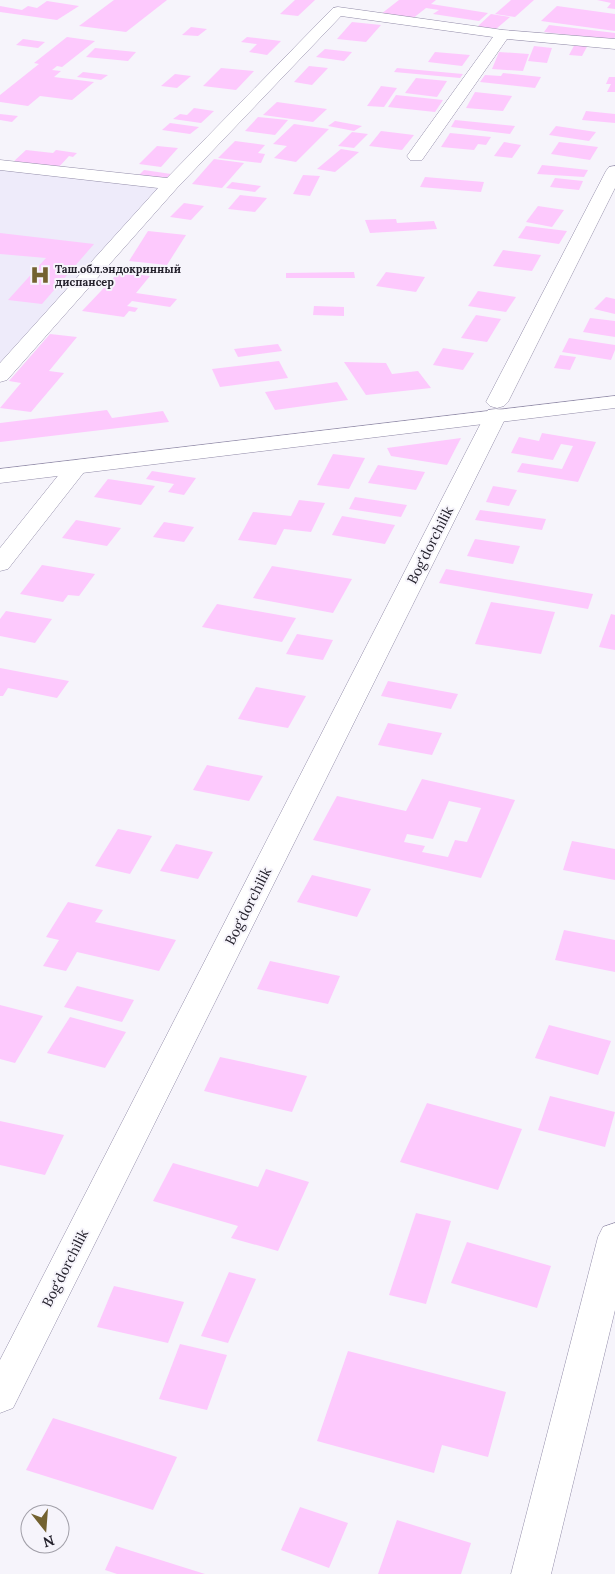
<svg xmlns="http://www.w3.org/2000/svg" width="615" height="1574" viewBox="0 0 615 1574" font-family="Lora,serif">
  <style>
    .built { fill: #eeebfa }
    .building { fill: #fdc9fd; fill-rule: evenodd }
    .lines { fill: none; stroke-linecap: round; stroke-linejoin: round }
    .street-casing { stroke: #938da9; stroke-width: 1 }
    .secondary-casing { stroke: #938da9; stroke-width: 1 }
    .street { fill: #fff; fill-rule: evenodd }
    .secondary { fill: #fff; fill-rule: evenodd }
    .labels { text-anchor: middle; stroke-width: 4; stroke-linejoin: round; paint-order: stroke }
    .far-poi-label { font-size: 11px; font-weight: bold; fill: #25222d; stroke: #f6f4fb; text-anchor: start }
    .street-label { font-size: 14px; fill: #25222d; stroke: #f6f4fb }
  </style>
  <rect width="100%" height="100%" fill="#f6f4fb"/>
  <!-- built -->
  <path class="built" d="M0 167 161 185 0 364Z"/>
  <!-- building -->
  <g class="building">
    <path d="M114 0H167L126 32 79 26Z"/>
    <path d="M295 0H315L298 16 280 14Z"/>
    <path d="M399 0H436L431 4 488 13 479 21 433 14 439 10 426 8 412 19 381 14Z"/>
    <path d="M511 0H534L515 17 495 14Z"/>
    <path d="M597 0H615V9L607 8 611 3Z"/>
    <path d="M47 1 79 6 57 20 0 12V6L22 10 28 6 37 8Z"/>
    <path d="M557 6 615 14V31L541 21Z"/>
    <path d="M491 14 510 17 496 29 477 27Z"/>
    <path d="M352 22 381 25 366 42 337 39Z"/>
    <path d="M549 25 615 33V37L613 40 544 32Z"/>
    <path d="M191 27 207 29 198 36 182 35Z"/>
    <path d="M67 37 95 41 62 67 57 66 52 70 61 71 54 77 94 82 72 100 40 96 28 106 0 102V95L39 64 34 63Z"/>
    <path d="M247 37 281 41 267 55 249 52 257 44 241 42Z"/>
    <path d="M23 39 45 42 38 48 16 45Z"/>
    <path d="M576 42 589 43 582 56 569 55Z"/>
    <path d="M534 46 552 48 547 63 528 61Z"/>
    <path d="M95 48 136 52 128 61 86 57Z"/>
    <path d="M325 49 352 52 344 61 316 57Z"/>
    <path d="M435 52 470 55 462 66 428 62Z"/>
    <path d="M499 52 529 54 523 71 492 69Z"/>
    <path d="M309 66 328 68 312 85 294 82Z"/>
    <path d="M221 68 254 71 236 90 203 86Z"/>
    <path d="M397 68 463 74 460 78 394 72Z"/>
    <path d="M83 72 108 75 101 80 77 77Z"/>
    <path d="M503 73 541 77 535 88 480 82 485 75 501 76Z"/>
    <path d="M175 74 191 76 177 88 161 86Z"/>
    <path d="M609 77H615V92H607L611 84H606Z"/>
    <path d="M416 78 447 81 437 97 405 93Z"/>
    <path d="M381 86 397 88 384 107 367 106Z"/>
    <path d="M475 92 512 96 503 111 466 108Z"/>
    <path d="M396 95 443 100 435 112 388 107Z"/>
    <path d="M277 102 327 109 313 122 263 115Z"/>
    <path d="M194 108 214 111 201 123 173 119 180 114 187 115Z"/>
    <path d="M586 111 615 114V123L582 120Z"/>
    <path d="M0 114 18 116 12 122 0 120Z"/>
    <path d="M258 117 288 120 275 135 245 131Z"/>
    <path d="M455 120 515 126 510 134 451 127Z"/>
    <path d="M335 121 362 126 354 131 328 126Z"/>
    <path d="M170 123 199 127 190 134 162 130Z"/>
    <path d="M294 124 329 129 296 162 274 158 287 146 273 144Z"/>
    <path d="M556 126 596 132 589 141 549 135Z"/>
    <path d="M381 131 414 135 402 150 369 146Z"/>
    <path d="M352 132 368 134 354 148 338 146Z"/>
    <path d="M450 133 491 137 486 145 478 144 474 150 441 147Z"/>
    <path d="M235 141 265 145 258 153 265 154 261 163 218 158Z"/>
    <path d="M504 142 521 145 512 158 494 156Z"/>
    <path d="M559 142 598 147 590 160 551 154Z"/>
    <path d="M157 146 178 148 161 167 139 164Z"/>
    <path d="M341 149 359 152 335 172 317 169Z"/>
    <path d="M26 150 53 153 56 150 77 153 73 157 69 156 57 169 12 163Z"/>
    <path d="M214 159 244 163 222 188 192 184Z"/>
    <path d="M542 165 561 167 588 170 584 177 537 174Z"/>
    <path d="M144 170 171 174 165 181 137 177Z"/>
    <path d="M303 175 320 176 310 196 293 194Z"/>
    <path d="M425 177 484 182 481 192 420 187Z"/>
    <path d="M555 178 583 181 579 190 550 187Z"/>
    <path d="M232 182 261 186 255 192 226 188Z"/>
    <path d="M240 195 267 198 255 212 228 209Z"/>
    <path d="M184 203 204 206 191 220 170 217Z"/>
    <path d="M538 206 564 210 552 227 526 222Z"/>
    <path d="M396 219 397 223 434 221 437 229 370 233 365 220Z"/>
    <path d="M526 226 567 231 559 244 518 238Z"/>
    <path d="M148 231 186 235 167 265 129 261Z"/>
    <path d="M0 233 94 244 42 304 8 300 46 258 0 254Z"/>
    <path d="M503 250 541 255 532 271 493 266Z"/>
    <path d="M119 272 150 276 136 293 177 299 170 307 132 301 127 306 138 308 135 312 129 311 124 317 82 311Z"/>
    <path d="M354 272 355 278H286V273Z"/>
    <path d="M386 272 425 277 416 292 376 286Z"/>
    <path d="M478 291 516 297 506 312 468 306Z"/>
    <path d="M606 297 615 299V314L594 309Z"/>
    <path d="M314 306 344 307V316L313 315Z"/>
    <path d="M476 315 501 319 487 342 461 338Z"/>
    <path d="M590 318 615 321V337L583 332Z"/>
    <path d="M50 334 77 337 49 371 64 373 31 412 0 408 21 383 9 381Z"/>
    <path d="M569 338 615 345V350L611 360 562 352Z"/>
    <path d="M278 344 282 351 238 357 234 349Z"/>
    <path d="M443 348 474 353 463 370 433 365Z"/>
    <path d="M560 355 576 357 570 370 554 368Z"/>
    <path d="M279 361 288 378 220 387 212 369Z"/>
    <path d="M344 362 386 363 392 374 418 371 431 388 366 395Z"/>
    <path d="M337 382 348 400 275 410 265 392Z"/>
    <path d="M107 410 112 418 163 411 169 422 0 442V423Z"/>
    <path d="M542 433 596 442 578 482 517 472 522 463 562 469 573 446 561 444 553 460 511 453 519 437 539 441Z"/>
    <path d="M461 438 447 465 391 456 387 448Z"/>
    <path d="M333 454 365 458 349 489 317 485Z"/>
    <path d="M378 465 425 472 416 490 368 483Z"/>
    <path d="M152 471 196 478 184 495 168 492 174 484 146 479Z"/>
    <path d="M108 479 155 486 141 505 94 497Z"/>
    <path d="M493 486 517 490 509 506 486 502Z"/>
    <path d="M355 497 407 505 401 517 349 509Z"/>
    <path d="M299 500 325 503 311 532 284 529 276 545 238 540 253 512 291 516Z"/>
    <path d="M480 510 546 519 542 530 475 520Z"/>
    <path d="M342 516 395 525 385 544 332 535Z"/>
    <path d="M76 520 121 528 107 546 62 538Z"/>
    <path d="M164 522 194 527 184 542 153 537Z"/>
    <path d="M475 539 520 546 513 564 467 556Z"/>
    <path d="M42 565 95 574 79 596 68 595 63 602 20 594Z"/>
    <path d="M272 566 352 579 333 613 253 598Z"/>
    <path d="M446 569 593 594 588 609 439 583Z"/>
    <path d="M491 602 555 612 541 654 475 644Z"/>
    <path d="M217 604 296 618 282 642 202 627Z"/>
    <path d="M6 611 52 619 35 643 0 636V619Z"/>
    <path d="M611 614 615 615V650L599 647Z"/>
    <path d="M297 634 333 640 323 660 286 654Z"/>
    <path d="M0 668 21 672 69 681 57 698 8 688 3 696H0Z"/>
    <path d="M388 681 458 694 451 709 381 696Z"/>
    <path d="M256 687 306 696 288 728 238 719Z"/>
    <path d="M388 723 442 733 432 755 378 745Z"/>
    <path d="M207 765 263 776 249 801 193 790Z"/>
    <path d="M422 779 515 800 481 878 313 840 337 796 406 811ZM449 801 481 808 467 842 455 840 448 857 422 852 425 846 404 842 407 834 433 839Z"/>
    <path d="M118 829 152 836 130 874 95 866Z"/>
    <path d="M572 841 615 849V880L563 870Z"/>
    <path d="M176 844 213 852 198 879 160 871Z"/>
    <path d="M312 875 371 889 357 917 297 902Z"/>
    <path d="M68 902 103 910 95 922 176 940 159 971 77 952 66 971 43 966 59 940 46 937Z"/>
    <path d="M564 930 615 940V972L555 960Z"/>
    <path d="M270 961 340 976 328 1004 257 989Z"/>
    <path d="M77 986 134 1000 122 1022 64 1007Z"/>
    <path d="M0 1005 43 1016 15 1063 0 1059Z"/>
    <path d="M70 1017 126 1032 105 1068 47 1053Z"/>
    <path d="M549 1025 611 1041 598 1075 535 1058Z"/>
    <path d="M220 1057 307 1076 292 1112 204 1091Z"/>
    <path d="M550 1096 615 1112 605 1147 538 1130Z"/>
    <path d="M427 1103 522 1129 498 1190 400 1162Z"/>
    <path d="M0 1121 64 1135 45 1175 0 1165Z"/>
    <path d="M173 1163 258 1187 266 1169 309 1182 278 1251 231 1238 238 1226 153 1201Z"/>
    <path d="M416 1213 451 1221 426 1304 389 1295Z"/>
    <path d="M467 1242 551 1266 537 1308 451 1283Z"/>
    <path d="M229 1272 256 1279 228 1343 201 1336Z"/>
    <path d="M114 1286 184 1302 168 1343 97 1327Z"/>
    <path d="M180 1344 227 1355 207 1410 159 1399Z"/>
    <path d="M348 1351 506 1392 488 1457 442 1445 434 1473 317 1441Z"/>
    <path d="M53 1418 177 1457 153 1510 26 1470Z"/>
    <path d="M300 1507 348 1523 329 1568 281 1550Z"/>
    <path d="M397 1520 471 1543 461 1574H378Z"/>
    <path d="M116 1546 205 1574H117L105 1570Z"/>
  </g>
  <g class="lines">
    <defs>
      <g id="street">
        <path d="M338 7 503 30 615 39V49L507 39 422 160H410L407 156 493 37 341 16 177 188 7 380 0 382V363L158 188 0 170V160L167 178 333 8Z"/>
        <path d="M615 166V188L508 402 504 406 497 408 490 406 486 402 606 171 609 167Z"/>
        <path d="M496 409 504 410 507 415 13 1408 0 1413V1360L485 415 488 410Z"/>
        <path d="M77 460 85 462 88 467 8 569 0 571V548L69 462Z"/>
        <path d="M615 1223V1310L551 1574H511L598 1237 603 1227Z"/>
      </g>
      <path id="secondary" d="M615 396V408L0 483V469Z"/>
    </defs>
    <!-- street casing -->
    <use href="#street" class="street-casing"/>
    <!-- secondary casing -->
    <use href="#secondary" class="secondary-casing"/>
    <!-- street -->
    <use href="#street" class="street"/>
    <!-- secondary -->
    <use href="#secondary" class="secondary"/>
  </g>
  <!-- icons -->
  <defs>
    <symbol id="hospital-bare" viewBox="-9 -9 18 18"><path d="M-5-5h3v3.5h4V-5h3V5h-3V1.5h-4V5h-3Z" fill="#736230" stroke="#f6f4fb" stroke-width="2.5" paint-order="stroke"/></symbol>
  </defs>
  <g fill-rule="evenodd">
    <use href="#hospital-bare" x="26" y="261" width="28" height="28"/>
  </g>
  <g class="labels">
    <!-- far-poi labels -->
    <g class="far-poi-label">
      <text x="55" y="273">Таш.обл.эндокринный<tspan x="55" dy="13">диспансер</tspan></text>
    </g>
    <!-- street labels -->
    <g class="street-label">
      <text transform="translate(430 545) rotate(-63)" y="5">Bog'dorchilik</text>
      <text transform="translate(248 906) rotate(-63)" y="5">Bog'dorchilik</text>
      <text transform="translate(65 1268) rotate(-63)" y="5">Bog'dorchilik</text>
    </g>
  </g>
  <!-- north arrow -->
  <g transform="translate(45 1529) rotate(163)"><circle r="24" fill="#f6f4fb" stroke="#a2a0a9"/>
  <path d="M0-4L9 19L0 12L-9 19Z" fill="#736230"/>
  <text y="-8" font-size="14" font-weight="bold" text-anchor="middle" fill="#25222d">N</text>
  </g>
</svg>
